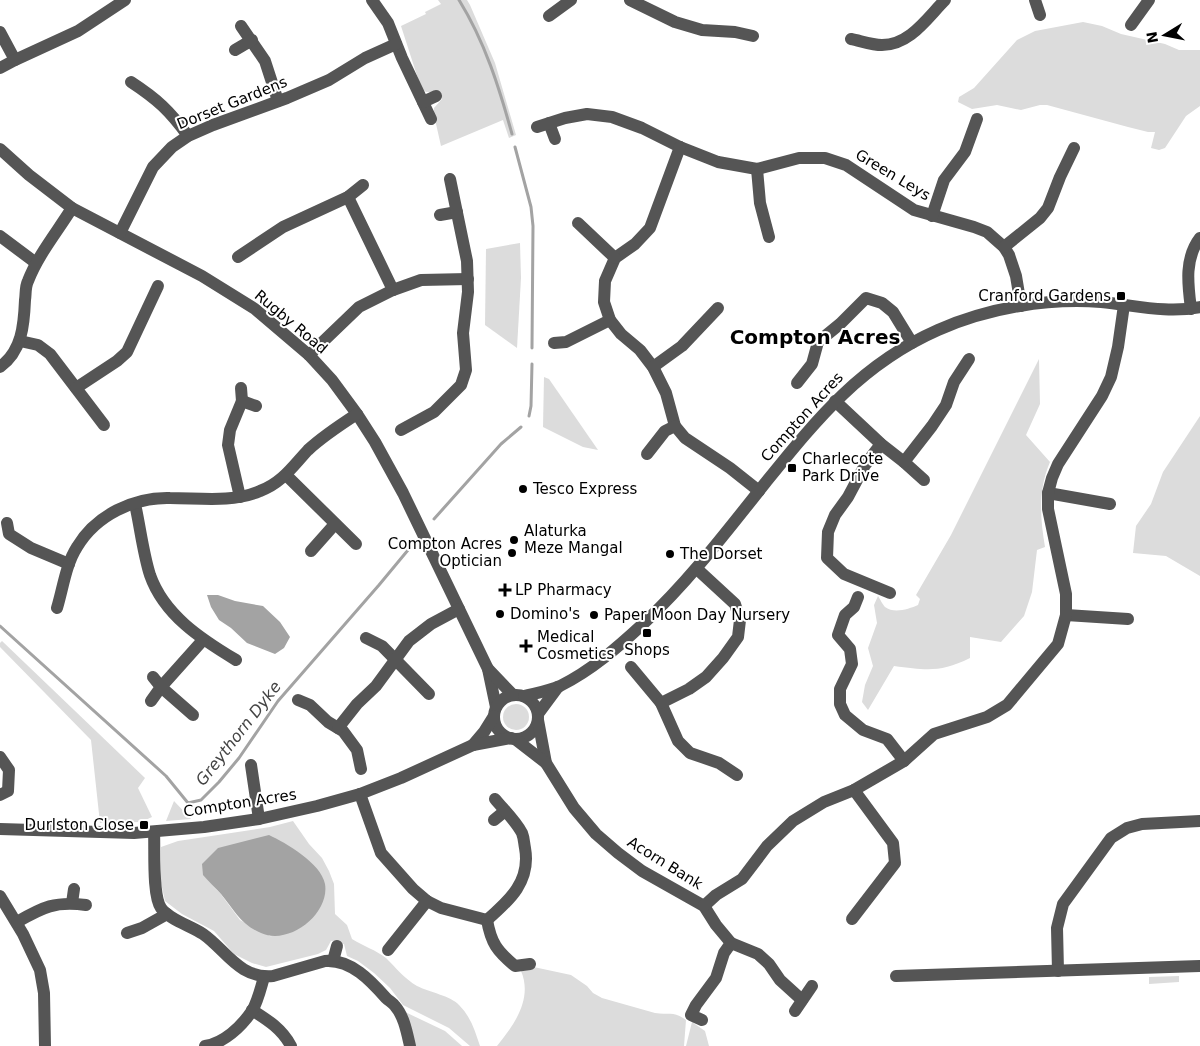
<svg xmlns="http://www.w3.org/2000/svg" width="1200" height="1046" viewBox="0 0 1200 1046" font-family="'DejaVu Sans',sans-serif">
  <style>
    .green { fill: #dcdcdc; fill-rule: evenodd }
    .water { fill: #a3a3a3 }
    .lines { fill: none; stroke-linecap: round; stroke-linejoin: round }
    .stream { stroke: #a3a3a3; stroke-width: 3 }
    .minor { stroke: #555; stroke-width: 12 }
    .poi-dot { fill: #000; stroke: #fff; stroke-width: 2 }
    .labels { text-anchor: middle; stroke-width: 4; stroke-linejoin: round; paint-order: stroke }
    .street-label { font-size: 15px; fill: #000; stroke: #fff }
    .poi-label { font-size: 15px; fill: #000; stroke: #fff; text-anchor: start }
    .water-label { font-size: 16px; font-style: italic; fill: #444; stroke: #fff }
    .district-label { font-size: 20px; font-weight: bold; fill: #000; stroke: #fff }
  </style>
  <rect width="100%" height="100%" fill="#fff"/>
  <!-- green -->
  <g class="green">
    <path d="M438 0H467L470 5 495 63 516 135 509 138 503 120 441 146 434 115V108L442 99 437 92H426L421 88 401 26 426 14 425 12 441 4Z"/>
    <path d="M1083 22 1102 26 1121 34 1165 44 1179 50H1200V106L1186 116 1165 148 1159 150 1151 148 1155 132H1148L1128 127 1047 105H1040L1021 110 997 105 972 109 958 102 959 97 974 88 1017 40 1035 31Z"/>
    <path d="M520 243 521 278 517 348 485 325 486 249Z"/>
    <path d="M1039 359 1040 404 1026 435 1050 462C1038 490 1040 517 1045 547L1037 550 1032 592 1024 616 1001 642 970 637V658C940 673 926 670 894 666L868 710 862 702 865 685 873 666 868 648 877 623 874 605 878 596C880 599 883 605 885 607 894 614 909 609 918 605L920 599 916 595 951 535Z"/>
    <path d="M544 377 549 379 598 450 583 447 543 427Z"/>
    <path d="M1200 416V576L1166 556 1133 553 1136 526 1151 504 1163 472Z"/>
    <path d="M2 641 145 778 138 788 152 817 141 822 100 823 91 740 0 647V643Z"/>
    <circle cx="516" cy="717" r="13"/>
    <path d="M174 801 191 819 166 821Z"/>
    <path d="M293 821 309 844 322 858 329 871 334 884 335 914 347 925 352 939C363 946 376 950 386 958 396 968 405 979 417 986 429 992 451 996 459 1005 471 1017 475 1031 480 1046H470L449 1028 403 1005 390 988 374 973 358 961 347 956 344 944 331 941 326 950 318 954 266 967 252 963 234 954 214 931 182 914 165 901 161 883V847L178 841 270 827ZM210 884 272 937 240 920 220 893Z"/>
    <path d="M529 966 571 975 587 986 593 993 602 998 655 1013C669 1015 674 1011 686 1020L684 1046H497C514 1025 533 999 521 971Z"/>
    <path d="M1179 976V982L1149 984V977Z"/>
    <path d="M403 1011 445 1031 462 1046H414Z"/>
    <path d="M692 1022 705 1031 709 1046H686Z"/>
  </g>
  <!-- water -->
  <g class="water">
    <path d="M207 595H218L235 601 263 606 280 622 290 637 284 648 275 654 247 643 231 628 219 620 211 607Z"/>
    <path d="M269 835C286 843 321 863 325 884 330 914 289 946 261 933 240 924 235 911 221 894 215 887 208 881 203 875L202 864 218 848Z"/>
  </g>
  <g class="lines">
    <!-- stream -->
    <g class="stream">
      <path d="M459 0C485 42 499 87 512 134"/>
      <path d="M515 147 531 207 533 226 532 348"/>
      <path d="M529 416 531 406 532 364"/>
      <path d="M434 519 501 444 521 427"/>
      <path d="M0 626 166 776 188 803 201 800 219 782 239 758 278 701 379 585 413 544"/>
    </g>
    <!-- minor -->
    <g class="minor">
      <path d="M372 0 388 23 402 58 431 119"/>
      <path d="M630 0 675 22 702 30 735 32 753 36"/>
      <path d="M1035 0 1040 15"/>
      <path d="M549 16 571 0"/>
      <path d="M1131 25 1149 0"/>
      <path d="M241 26 265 61 278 101"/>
      <path d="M0 32 15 60"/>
      <path d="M851 39C861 41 872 45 882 45 910 45 927 18 945 0"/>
      <path d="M235 50 252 40"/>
      <path d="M0 68 15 60 78 31 125 0"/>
      <path d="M131 82C157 99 170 111 188 136"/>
      <path d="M423 102 436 96"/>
      <path d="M549 123 555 139"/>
      <path d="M537 127 565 118 587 114 612 117 642 128 680 147 718 162 757 169 799 158H825L846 165 914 210 974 227 987 232 1004 247 1009 255 1016 276 1021 306"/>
      <path d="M680 147 650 228 635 244 615 258 605 281 604 302 610 320 621 334 640 350 653 367 666 393 675 426 685 438 730 468 759 491"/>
      <path d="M0 149 29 175 72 208 202 276 255 309 309 355 332 380 357 414 375 442 403 493 488 669 496 707"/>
      <path d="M757 169 760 203 769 237"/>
      <path d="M348 197 393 290"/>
      <path d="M440 215 457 212"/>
      <path d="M932 216 944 180 965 152 977 119"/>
      <path d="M578 223 615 258"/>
      <path d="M120 233 153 167 172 147 188 136 213 125 287 98 329 80 365 58 396 44"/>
      <path d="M0 236 36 263"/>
      <path d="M1004 247 1040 218 1048 208 1060 177 1074 148"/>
      <path d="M238 257 283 227 348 197 363 185"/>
      <path d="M1191 309C1188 285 1184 259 1200 238"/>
      <path d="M20 341 38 345 50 354 104 425"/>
      <path d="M554 343 566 342 610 320"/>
      <path d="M309 355 359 307 393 290 421 280 468 279"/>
      <path d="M0 367C22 351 24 325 25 300 26 294 25 287 28 281 38 255 57 232 72 208"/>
      <path d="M653 367 682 346 718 308"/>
      <path d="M797 383 812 364 818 342 840 324 866 298 882 303 893 312 912 343"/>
      <path d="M76 388 117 361 127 352 158 286"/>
      <path d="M241 388 242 401"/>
      <path d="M835 401 881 444 904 462 924 480"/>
      <path d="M401 430 434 412 461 385 466 370 463 333 468 292 467 261 450 179"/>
      <path d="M881 444 865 465 848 497 835 515 828 532 827 558 844 574 890 593"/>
      <path d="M647 454 665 431 675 426"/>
      <path d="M904 462 932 426 946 405 954 382 969 359"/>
      <path d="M286 475 356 544"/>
      <path d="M1048 493 1110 504"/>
      <path d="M240 497 228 445 230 430 242 401 256 406"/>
      <path d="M135 504C140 526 143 553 150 575 164 615 201 639 236 660"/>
      <path d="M7 523 9 534 31 548 69 564"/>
      <path d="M311 551 335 524"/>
      <path d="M858 597 854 607 845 615 838 635 850 649 852 664 840 689V704L845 715 863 730 887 739 904 761"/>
      <path d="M57 608C63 588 66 564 77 547 96 515 134 497 170 498 200 498 232 503 260 491 282 483 293 466 308 450 323 436 340 425 357 414"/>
      <path d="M1066 615 1128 619"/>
      <path d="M366 638 382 646 429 694"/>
      <path d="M631 667 661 703 678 741 690 753 719 763 737 775"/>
      <path d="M488 669 513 695"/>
      <circle cx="516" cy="717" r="22"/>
      <path d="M524 696C536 693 549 691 560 686 592 670 618 647 643 624 689 581 727 531 766 482 817 419 861 364 938 330 988 308 1047 298 1101 302 1134 305 1167 314 1200 307"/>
      <path d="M298 700 310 705 328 722 343 731 357 750 361 769"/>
      <path d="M151 701 161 687 153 677"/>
      <path d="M661 703 689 689 706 677 723 658 738 637 740 620 735 604 697 569"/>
      <path d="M538 714 558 687"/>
      <path d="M193 715 161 687 203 640"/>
      <path d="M538 720 546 763 574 808 596 834 618 853 642 871 704 906 716 925 731 943 724 953 716 978 696 1005 691 1015 702 1020"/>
      <path d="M338 728 357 704 376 686 409 641 431 624 459 609"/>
      <path d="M515 739 546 763"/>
      <path d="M473 745 484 732 494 716"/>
      <path d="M0 757 9 770 8 791 0 795"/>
      <path d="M251 765 259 819"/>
      <path d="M360 794 381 853 413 889 427 901 441 908 487 920"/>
      <path d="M494 820 505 811"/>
      <path d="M0 829 134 833 204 827 259 819 317 806 360 794 401 778 473 745 511 738"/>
      <path d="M154 832C155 849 152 895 161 908 168 919 191 926 203 934 226 950 239 979 273 976L325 961C351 959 371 981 386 998 389 1001 393 1003 395 1006 404 1016 407 1033 410 1046"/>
      <path d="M0 896 23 934 40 970 44 993 45 1046"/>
      <path d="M72 903 74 889"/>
      <path d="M704 906 716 895 742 879 767 846 793 821 824 802 854 790 904 761 934 734 987 717 1007 705 1058 644 1066 615V594L1048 509V493L1052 478 1058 464 1102 396 1111 377 1118 347 1124 305"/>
      <path d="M852 919 895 863 893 843 854 790"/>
      <path d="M487 920C510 900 531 881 525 848 524 843 524 838 522 833 515 820 504 810 495 799"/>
      <path d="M487 920C491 943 497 951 515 966L530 964"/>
      <path d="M17 922C43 907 55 901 86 905"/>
      <path d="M127 933 142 928 167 914"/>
      <path d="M731 943 758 954 769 964 780 980 802 1000"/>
      <path d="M388 950 427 901"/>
      <path d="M333 961 337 946"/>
      <path d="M1058 971 1057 928 1063 904 1111 838 1127 828 1142 824 1200 821"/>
      <path d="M896 976 1200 966"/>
      <path d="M252 1010C268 1020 282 1029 291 1046"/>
      <path d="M795 1011 812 986"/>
      <path d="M205 1046C224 1043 241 1027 252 1011 258 1001 261 987 264 977"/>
    </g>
  </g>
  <!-- markers -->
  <g class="poi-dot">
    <rect x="1116" y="291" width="10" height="10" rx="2.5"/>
    <rect x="787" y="463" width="10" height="10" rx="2.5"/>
    <circle cx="523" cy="489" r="5"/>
    <circle cx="514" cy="540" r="5"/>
    <circle cx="512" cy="553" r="5"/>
    <circle cx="670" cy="554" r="5"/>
    <path d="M502.5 582.5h5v5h5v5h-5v5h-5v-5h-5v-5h5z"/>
    <circle cx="500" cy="614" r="5"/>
    <circle cx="594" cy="615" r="5"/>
    <rect x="642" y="628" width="10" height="10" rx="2.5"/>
    <path d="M523.5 638.5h5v5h5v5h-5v5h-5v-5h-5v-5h5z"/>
    <rect x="139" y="820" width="10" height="10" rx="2.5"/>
  </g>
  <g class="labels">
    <!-- street labels -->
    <g class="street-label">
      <text transform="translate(232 103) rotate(-22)" y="5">Dorset Gardens</text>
      <text transform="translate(893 175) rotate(31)" y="5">Green Leys</text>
      <text transform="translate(291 322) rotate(40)" y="5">Rugby Road</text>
      <text transform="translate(802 417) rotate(-48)" y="5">Compton Acres</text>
      <text transform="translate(240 803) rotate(-9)" y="5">Compton Acres</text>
      <text transform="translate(665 863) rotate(32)" y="5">Acorn Bank</text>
    </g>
    <!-- poi labels -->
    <g class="poi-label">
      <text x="1111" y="301" text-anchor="end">Cranford Gardens</text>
      <text x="802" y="464">Charlecote<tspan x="802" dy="17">Park Drive</tspan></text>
      <text x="533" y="494">Tesco Express</text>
      <text x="524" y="536">Alaturka<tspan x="524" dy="17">Meze Mangal</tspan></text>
      <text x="502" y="549" text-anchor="end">Compton Acres<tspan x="502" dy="17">Optician</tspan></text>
      <text x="680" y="559">The Dorset</text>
      <text x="515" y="595">LP Pharmacy</text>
      <text x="510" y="619">Domino's</text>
      <text x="604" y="620">Paper Moon Day Nursery</text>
      <text x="537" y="642">Medical<tspan x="537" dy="17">Cosmetics</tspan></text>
      <text x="647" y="655" text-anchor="middle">Shops</text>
      <text x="134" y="830" text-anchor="end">Durlston Close</text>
    </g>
    <!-- water labels -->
    <g class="water-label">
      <text transform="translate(238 733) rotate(-52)" y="6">Greythorn Dyke</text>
    </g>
    <!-- district labels -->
    <g class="district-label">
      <text x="815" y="344">Compton Acres</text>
    </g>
  </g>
  <!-- north arrow -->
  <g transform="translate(1165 35) rotate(260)" stroke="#ffffff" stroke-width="4" paint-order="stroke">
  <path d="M0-4L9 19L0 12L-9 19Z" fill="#000000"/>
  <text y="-8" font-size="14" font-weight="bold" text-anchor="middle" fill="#000000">N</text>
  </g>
</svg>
